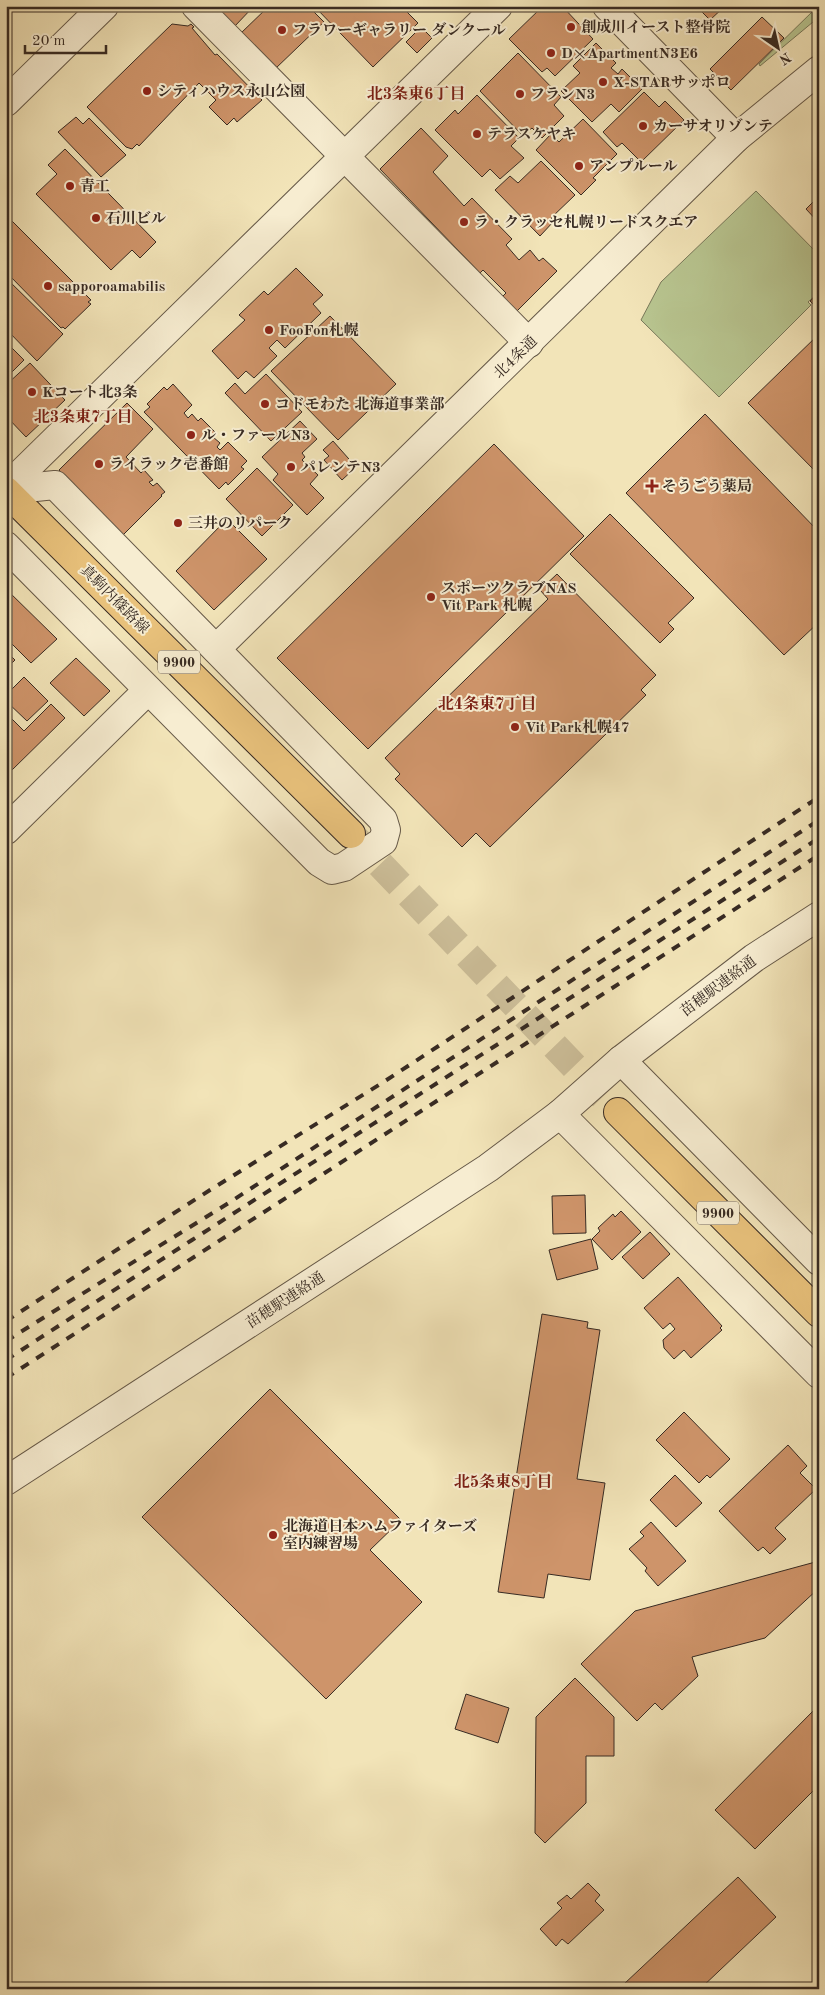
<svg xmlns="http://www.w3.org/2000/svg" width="825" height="1995" viewBox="0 0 825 1995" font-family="'Old Standard TT','Noto Serif JP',serif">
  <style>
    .green { fill: #b8c590; stroke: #78785a }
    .building { fill: #ce946a; stroke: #382b23 }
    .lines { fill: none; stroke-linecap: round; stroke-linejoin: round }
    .primary-tunnel { stroke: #cdbf9a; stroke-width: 28; stroke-dasharray: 28 14; stroke-linecap: butt }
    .minor-casing { stroke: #665948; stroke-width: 30 }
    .tertiary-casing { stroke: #665948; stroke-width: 30 }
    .primary-casing { stroke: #382b23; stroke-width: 30 }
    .minor { stroke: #f7edd1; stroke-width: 28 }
    .tertiary { stroke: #f7edd1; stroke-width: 28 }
    .primary { stroke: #e9c27c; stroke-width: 28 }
    .rail { stroke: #382b23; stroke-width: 4; stroke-dasharray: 9 9; stroke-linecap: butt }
    .poi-dot { fill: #8f2418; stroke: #f7edd1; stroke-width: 2 }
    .labels { text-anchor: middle; stroke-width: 4; stroke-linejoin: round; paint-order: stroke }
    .shield { fill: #f7edd1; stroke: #716557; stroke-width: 1 }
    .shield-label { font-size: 14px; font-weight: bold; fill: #382b23 }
    .poi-label { font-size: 15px; font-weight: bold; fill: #382b23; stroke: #f7edd1; text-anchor: start }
    .street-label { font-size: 15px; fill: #382b23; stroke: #f7edd1 }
    .neighbourhood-label { font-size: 16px; font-weight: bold; fill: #7a1f14; stroke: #f7edd1 }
  </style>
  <rect width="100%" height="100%" fill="#f2e4b8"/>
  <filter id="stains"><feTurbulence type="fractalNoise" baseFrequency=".004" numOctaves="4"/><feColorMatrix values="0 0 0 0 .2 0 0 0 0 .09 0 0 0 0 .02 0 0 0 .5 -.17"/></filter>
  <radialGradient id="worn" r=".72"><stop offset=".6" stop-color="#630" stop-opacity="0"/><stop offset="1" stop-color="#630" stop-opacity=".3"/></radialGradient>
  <!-- green -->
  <g class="green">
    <path d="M815 6H819V17L760 66 759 64 816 8Z"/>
    <path d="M756 191 819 255V292L808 302 811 305 719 397 641 320 661 282Z"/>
  </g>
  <!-- building -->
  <g class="building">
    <path d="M213 6H254L234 27Z"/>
    <path d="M269 6H308L324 22 275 69 240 34Z"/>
    <path d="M314 6H401L418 23 373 67Z"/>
    <path d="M543 6H562L593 39 555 76 547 68 542 72 509 39Z"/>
    <path d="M696 6H725L710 20Z"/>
    <path d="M762 17 784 38 731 90 710 69Z"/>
    <path d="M172 24 188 26 191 24 194 27 192 28 215 55 217 54 262 100 237 122 234 118 227 125 209 107 216 100 199 83 139 146 137 144 132 149 126 147 87 107Z"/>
    <path d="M421 27 432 38 417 53 406 42Z"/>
    <path d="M596 43 616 63 611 68 618 74 622 69 642 89 619 112 611 104 592 122 561 91 580 73 573 66Z"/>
    <path d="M518 53 561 97 554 105 564 116 542 138 532 128 523 136 480 91Z"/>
    <path d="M644 92 659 107 665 101 684 120 641 162 622 143 617 147 603 132Z"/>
    <path d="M477 95 519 138 511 146 524 158 500 179 490 169 482 177 435 130 455 110 458 114Z"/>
    <path d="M76 117 83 124 89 118 126 155 101 177 58 132Z"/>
    <path d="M583 119 617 154 593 178 596 180 581 195 536 150 551 134 559 142Z"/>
    <path d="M421 128 448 156 433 172 464 206 472 198 512 239 506 245 519 260 530 250 539 261 543 258 557 271 517 311 502 297 506 293 483 270 480 273 380 169Z"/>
    <path d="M65 149 156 242 140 258 132 250 111 270 36 194 57 174 48 165Z"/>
    <path d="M541 161 575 195 551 218 554 221 540 236 495 190 510 176 518 183Z"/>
    <path d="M819 196V223L806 209Z"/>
    <path d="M6 215 91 300 88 302 91 304 65 329 63 327 61 328 6 272Z"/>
    <path d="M296 268 323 295 313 304 321 313 285 348 277 340 269 348 277 356 254 378 246 371 238 379 212 351 245 320 239 315 264 291 268 295Z"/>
    <path d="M6 278 63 334 37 361 6 329Z"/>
    <path d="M819 293V310L810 301Z"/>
    <path d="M330 316 396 384 338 440 271 371Z"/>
    <path d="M819 334V475L748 403Z"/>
    <path d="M6 342 24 360 6 378Z"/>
    <path d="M30 363 65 400 26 437 6 416V385Z"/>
    <path d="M266 374 302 412 271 441 225 393 235 383 245 394Z"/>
    <path d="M173 384 192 405 184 413 188 418 192 414 198 421 201 418 217 434 213 437 220 443 217 447 220 450 228 442 247 461 241 467 244 469 228 485 226 482 219 489 144 412 150 407 147 404 164 387 167 390Z"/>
    <path d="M127 403 153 429 126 457 141 473 144 470 153 480 149 482 153 486 157 483 165 492 161 495 162 496 122 536 59 470Z"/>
    <path d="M705 414 819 532V622L784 655 626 493Z"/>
    <path d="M300 421 317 439 302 453 305 457 302 460 318 475 310 484 324 498 307 515 273 480 278 474 262 457Z"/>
    <path d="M333 441 356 467 342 480 324 460 329 456 323 450Z"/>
    <path d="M494 444 584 536 368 749 277 658Z"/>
    <path d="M257 468 293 505 262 536 226 499Z"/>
    <path d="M610 514 694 598 668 623 674 629 660 643 570 554Z"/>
    <path d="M227 519 267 559 214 610 176 571Z"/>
    <path d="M557 574 656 675 641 690 646 695 490 847 476 833 462 847 395 779 400 774 385 758 548 599 540 590Z"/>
    <path d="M6 589 57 639 31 663 6 638Z"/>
    <path d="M6 651 15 660 6 669Z"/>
    <path d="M76 658 110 691 84 716 50 683Z"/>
    <path d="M24 677 48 701 27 721 6 701V695Z"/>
    <path d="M51 704 65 718 12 770 6 764V713L24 731Z"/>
    <path d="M585 1195 586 1233 553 1234 552 1196Z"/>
    <path d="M621 1211 641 1232 612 1260 592 1239 600 1231 598 1228 613 1214 615 1217Z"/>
    <path d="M650 1232 670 1254 643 1279 622 1257Z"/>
    <path d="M591 1239 598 1269 557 1280 549 1250Z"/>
    <path d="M678 1277 722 1326 720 1328 722 1330 691 1358 684 1350 674 1359 664 1348 663 1340 675 1329 670 1323 663 1329 644 1308Z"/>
    <path d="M542 1314 588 1322 587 1328 600 1330 577 1479 605 1483 590 1580 548 1574 544 1598 498 1592Z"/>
    <path d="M270 1389 401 1520 370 1550 422 1602 326 1699 142 1517Z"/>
    <path d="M684 1412 730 1459 710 1478 707 1475 699 1483 656 1440Z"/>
    <path d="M788 1445 807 1466 800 1473 816 1489 775 1528 786 1539 770 1554 763 1547 758 1551 719 1511Z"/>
    <path d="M675 1475 702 1503 676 1527 650 1500Z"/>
    <path d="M651 1522 686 1561 658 1586 645 1571 647 1568 629 1549 644 1536 640 1532Z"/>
    <path d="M819 1561V1588L765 1638 692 1657 698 1676 662 1710 655 1703 637 1721 581 1664 635 1611Z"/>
    <path d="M575 1678 614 1717V1756H586V1803L545 1843 535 1833 536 1717Z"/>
    <path d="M466 1694 509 1708 498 1743 455 1729Z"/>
    <path d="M819 1705V1785L755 1849 715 1810Z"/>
    <path d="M738 1877 776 1917 700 1989H629L624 1984Z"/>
    <path d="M588 1883 600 1895 595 1901 604 1910 568 1944 562 1939 556 1946 540 1929 562 1908 557 1903 567 1895 571 1899Z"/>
  </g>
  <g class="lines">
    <!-- primary-tunnel -->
    <path class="primary-tunnel" d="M351 834 618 1112"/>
    <defs>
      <g id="minor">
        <path d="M196 6 529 343"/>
        <path d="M607 6 736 138"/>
        <path d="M6 488 498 6"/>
        <path d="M6 490 55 485 383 820 386 830 383 841 344 867 332 870 319 862 6 546"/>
        <path d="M216 649 736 138 819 70"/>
        <path d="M6 830 148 690"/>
        <path d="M621 1060 819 1261"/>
        <path d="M560 1114 819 1374"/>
      </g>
      <g id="tertiary">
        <path d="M6 102 104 6"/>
        <path d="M6 1481 488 1168 560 1114 621 1060 754 958 819 916"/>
      </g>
      <g id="primary">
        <path d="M6 491 351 834"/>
        <path d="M618 1112 819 1313"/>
      </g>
    </defs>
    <!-- minor casing -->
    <use href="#minor" class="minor-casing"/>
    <!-- tertiary casing -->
    <use href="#tertiary" class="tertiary-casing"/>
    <!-- primary casing -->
    <use href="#primary" class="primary-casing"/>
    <!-- minor -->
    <use href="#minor" class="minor"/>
    <!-- tertiary -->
    <use href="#tertiary" class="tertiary"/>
    <!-- primary -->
    <use href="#primary" class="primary"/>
    <!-- rail -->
    <g class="rail">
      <path d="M6 1321 210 1190 382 1083 819 797"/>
      <path d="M6 1341 227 1204 819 820"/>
      <path d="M6 1360C276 1185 548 1013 819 838"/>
      <path d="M6 1378 819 855"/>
    </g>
  </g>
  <!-- markers -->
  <g class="poi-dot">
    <circle cx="571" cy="27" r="5"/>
    <circle cx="282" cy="30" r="5"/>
    <circle cx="551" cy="53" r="5"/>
    <circle cx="603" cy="82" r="5"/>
    <circle cx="147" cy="91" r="5"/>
    <circle cx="520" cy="94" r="5"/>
    <circle cx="643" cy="126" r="5"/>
    <circle cx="477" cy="134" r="5"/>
    <circle cx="579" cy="166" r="5"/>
    <circle cx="70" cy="186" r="5"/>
    <circle cx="96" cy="218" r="5"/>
    <circle cx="464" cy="222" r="5"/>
    <circle cx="48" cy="286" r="5"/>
    <circle cx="269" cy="330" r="5"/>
    <circle cx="32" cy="392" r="5"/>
    <circle cx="265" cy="404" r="5"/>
    <circle cx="191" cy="435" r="5"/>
    <circle cx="99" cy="464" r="5"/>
    <circle cx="291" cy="467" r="5"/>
    <path d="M649.5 478.5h5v5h5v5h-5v5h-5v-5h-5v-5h5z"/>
    <circle cx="178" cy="523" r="5"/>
    <circle cx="431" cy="597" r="5"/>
    <circle cx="515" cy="727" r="5"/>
    <circle cx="273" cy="1535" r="5"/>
  </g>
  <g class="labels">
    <!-- shield labels -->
    <g class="shield">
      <rect x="158" y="650.5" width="42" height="23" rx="4"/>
      <rect x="697" y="1201.5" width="42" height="23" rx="4"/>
    </g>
    <g class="shield-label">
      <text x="179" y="667">9900</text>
      <text x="718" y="1218">9900</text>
    </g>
    <!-- poi labels -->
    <g class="poi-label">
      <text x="581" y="32">創成川イースト整骨院</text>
      <text x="292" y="35">フラワーギャラリー ダンクール</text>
      <text x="561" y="58">D×ApartmentN3E6</text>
      <text x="613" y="87">X-STARサッポロ</text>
      <text x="157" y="96">シティハウス永山公園</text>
      <text x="530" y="99">フランN3</text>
      <text x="653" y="131">カーサオリゾンテ</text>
      <text x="487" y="139">テラスケヤキ</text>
      <text x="589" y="171">アンプルール</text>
      <text x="80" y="191">青工</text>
      <text x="106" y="223">石川ビル</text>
      <text x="474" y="227">ラ・クラッセ札幌リードスクエア</text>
      <text x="58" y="291">sapporoamabilis</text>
      <text x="279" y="335">FooFon札幌</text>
      <text x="42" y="397">Kコート北3条</text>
      <text x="275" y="409">コドモわた 北海道事業部</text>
      <text x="201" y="440">ル・ファールN3</text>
      <text x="109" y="469">ライラック壱番館</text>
      <text x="301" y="472">パレンテN3</text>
      <text x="662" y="491">そうごう薬局</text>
      <text x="188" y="528">三井のリパーク</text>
      <text x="441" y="593">スポーツクラブNAS<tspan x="441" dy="17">Vit Park 札幌</tspan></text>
      <text x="525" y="732">Vit Park札幌47</text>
      <text x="283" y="1531">北海道日本ハムファイターズ<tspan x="283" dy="17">室内練習場</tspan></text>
    </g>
    <!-- street labels -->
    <g class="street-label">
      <text transform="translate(515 357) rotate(-44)" y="5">北4条通</text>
      <text transform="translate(115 599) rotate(45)" y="5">真駒内篠路線</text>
      <text transform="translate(718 986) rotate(-37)" y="5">苗穂駅連絡通</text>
      <text transform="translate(285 1300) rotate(-33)" y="5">苗穂駅連絡通</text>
    </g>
    <!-- neighbourhood labels -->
    <g class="neighbourhood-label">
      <text x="416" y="99">北3条東6丁目</text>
      <text x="83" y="422">北3条東7丁目</text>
      <text x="487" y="709">北4条東7丁目</text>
      <text x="503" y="1487">北5条東8丁目</text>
    </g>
  </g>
  <!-- margin -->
  <rect width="825" height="1995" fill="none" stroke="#f2e4b8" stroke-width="25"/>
  <rect x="8" y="8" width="810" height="1980" fill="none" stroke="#382b23" stroke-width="2.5"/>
  <rect x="12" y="12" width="800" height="1970" fill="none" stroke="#382b23"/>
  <!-- north arrow -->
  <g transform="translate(778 48) rotate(146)" stroke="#f7edd1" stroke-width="4" paint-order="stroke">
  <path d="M0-4L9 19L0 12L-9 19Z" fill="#382b23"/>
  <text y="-8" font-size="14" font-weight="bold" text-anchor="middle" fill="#382b23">N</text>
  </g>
  <!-- scale -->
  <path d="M25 45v8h81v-8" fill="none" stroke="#382b23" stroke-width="2.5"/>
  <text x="32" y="45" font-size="15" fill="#382b23" stroke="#f7edd1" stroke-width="4" paint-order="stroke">20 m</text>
  <rect width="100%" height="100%" filter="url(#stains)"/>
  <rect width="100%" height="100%" fill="url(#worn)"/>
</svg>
